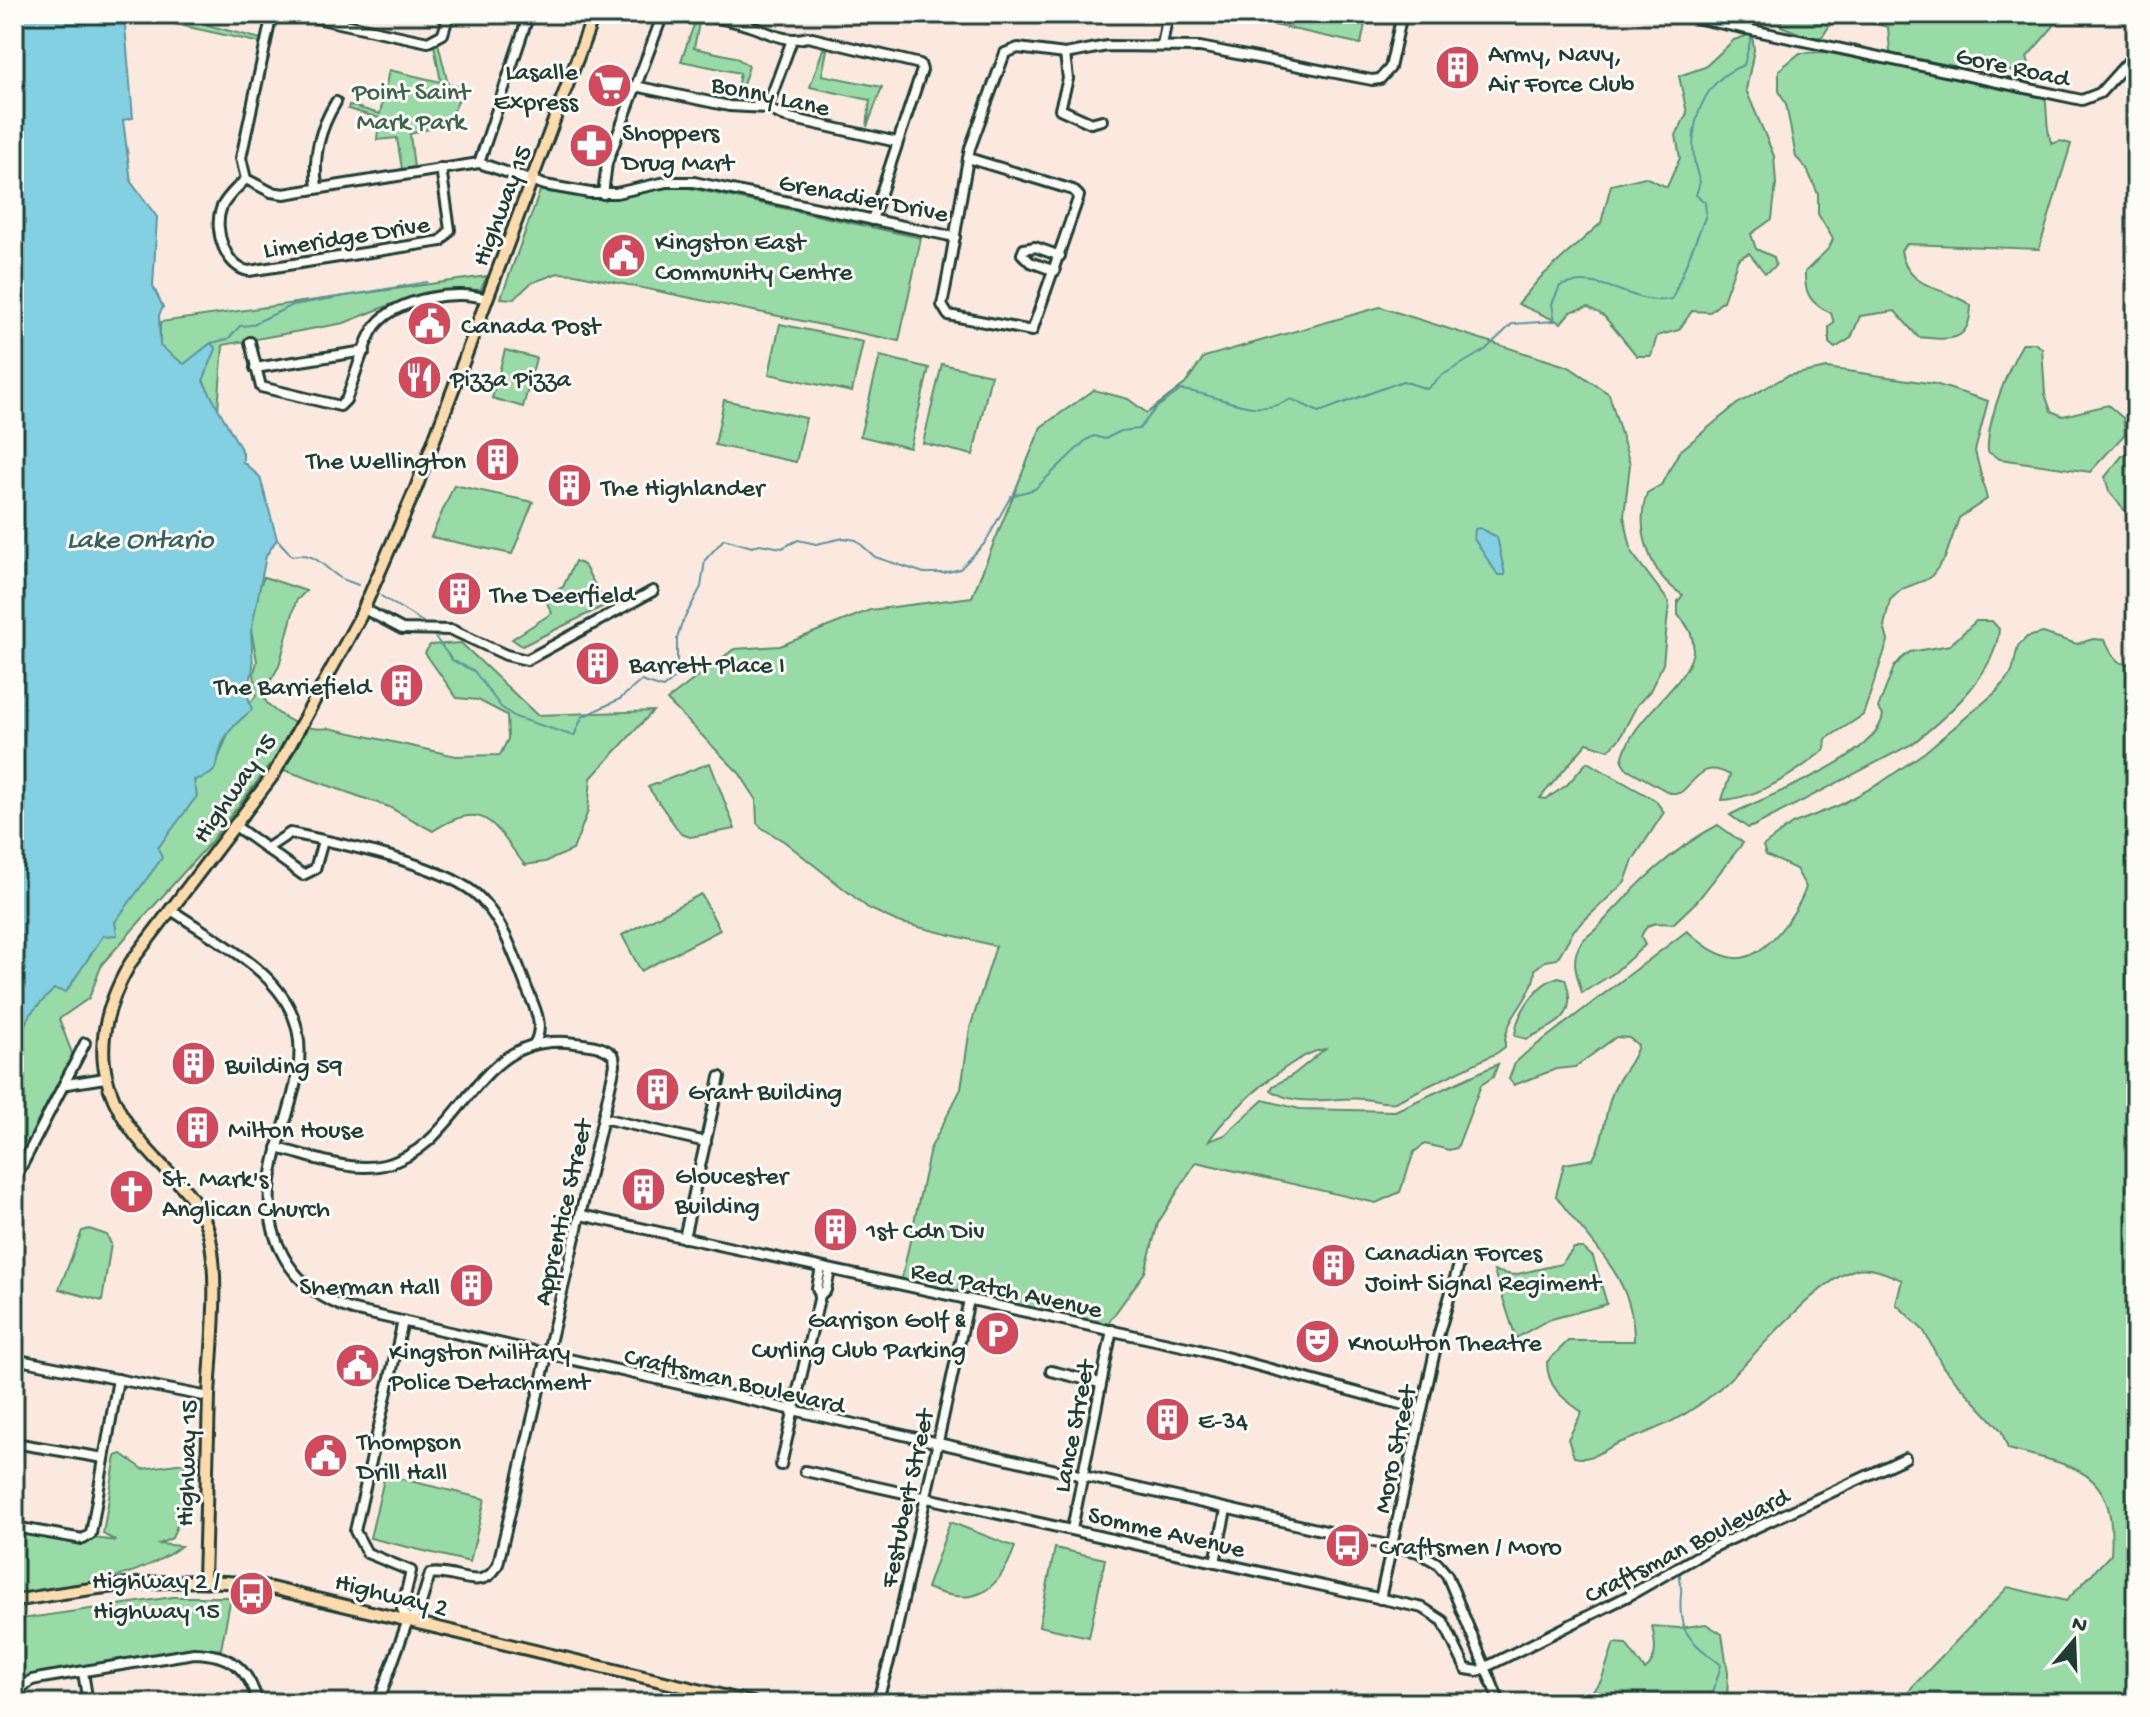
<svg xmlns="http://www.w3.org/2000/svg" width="2150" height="1717" viewBox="0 0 2150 1717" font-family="'Gochi Hand',sans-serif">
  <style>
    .green { fill: #99dba6; stroke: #5c8c6d; stroke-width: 2 }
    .water { fill: #83d0e2; stroke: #5b959c; stroke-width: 2 }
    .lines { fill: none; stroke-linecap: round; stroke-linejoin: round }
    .stream { stroke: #5b959c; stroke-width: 2 }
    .minor-casing { stroke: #1f3d34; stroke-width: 14 }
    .major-casing { stroke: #1f3d34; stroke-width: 16 }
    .minor { stroke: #fdfcf7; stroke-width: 8 }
    .major { stroke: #fedbac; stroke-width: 10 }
    .labels { text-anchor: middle; stroke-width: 6; stroke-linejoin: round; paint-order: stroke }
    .poi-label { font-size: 26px; fill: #1f3d34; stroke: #fdfcf7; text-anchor: start }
    .street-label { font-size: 26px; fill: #1f3d34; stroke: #fdfcf7 }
    .park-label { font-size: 26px; fill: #3e6450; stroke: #fdfcf7 }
    .water-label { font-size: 28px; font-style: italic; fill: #386260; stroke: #fdfcf7 }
  </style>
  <rect width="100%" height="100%" fill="#fbe9e0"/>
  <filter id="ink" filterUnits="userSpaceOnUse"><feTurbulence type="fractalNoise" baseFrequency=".0125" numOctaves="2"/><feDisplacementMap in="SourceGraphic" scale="16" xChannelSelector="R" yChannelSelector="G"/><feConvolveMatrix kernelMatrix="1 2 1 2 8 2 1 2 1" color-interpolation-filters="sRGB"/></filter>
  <g filter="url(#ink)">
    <!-- green -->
    <g class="green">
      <path d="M124 14H184L203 24 261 39V43L152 19 126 21Z"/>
      <path d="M1276 14H1357L1355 21 1365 24 1361 44 1274 25Z"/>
      <path d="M2064 14 2027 57 2029 63 2022 70 2008 71 1972 60 1964 68 1893 54 1890 52 1888 27 1837 15 1822 37 1811 38 1781 26V14Z"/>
      <path d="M695 22 699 23 694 48 735 57 749 66 740 94 746 96 735 98 740 73 681 61Z"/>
      <path d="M1752 34 1754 50 1746 90 1774 156 1776 184 1772 219 1751 234 1756 249 1774 257 1776 266 1765 273 1749 253 1738 259 1723 301 1710 312 1692 311 1679 330 1657 336 1651 356H1637L1604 316 1588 307 1570 312 1561 323 1518 304 1540 278 1601 223 1611 185 1645 177 1667 187 1680 158 1676 135 1687 113 1679 76 1705 67 1734 40Z"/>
      <path d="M438 43 448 84 464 88 448 124 410 134 414 168 402 169 397 138 377 140 379 118 348 109 349 105 380 114 389 70 441 82 434 45Z"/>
      <path d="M823 49 827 50 822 75 882 87 867 127 870 100 810 87Z"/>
      <path d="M1824 52 2045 96C2048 113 2045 128 2052 144L2060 141 2071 144 2039 249 1907 244 1901 250C1906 289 1944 287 1971 305 1970 344 1950 340 1918 337L1895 311 1860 316 1851 338 1835 348 1829 343V327L1834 323 1831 313C1811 304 1804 294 1805 272L1829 248 1833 239 1818 214V194L1807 169 1796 157 1786 104 1779 91V70L1800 53Z"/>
      <path d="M680 186 921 238 899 341 575 274 558 273 531 283 514 299 501 298 540 191 603 199Z"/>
      <path d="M487 276 481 289 392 304 344 323 223 345 218 410 203 380 170 369 160 346V322Z"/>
      <path d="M1380 307 1569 367 1609 394 1630 464 1624 516 1632 553 1669 602 1663 664 1650 691 1637 705 1620 738 1609 750 1587 743 1540 798 1546 799 1567 785 1587 762 1655 800 1664 812 1633 860 1625 882 1574 930 1557 959 1545 961 1535 969C1535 999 1503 1016 1505 1047L1497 1053 1395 1102C1383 1104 1376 1100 1364 1099 1334 1096 1298 1109 1271 1090L1273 1086 1293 1075 1325 1049C1293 1053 1225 1114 1209 1141L1225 1135 1263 1100 1300 1109 1395 1111 1498 1064 1493 1077 1481 1085 1457 1148 1449 1150 1425 1144 1414 1152 1400 1192 1376 1203 1196 1162 1158 1223 1145 1272 1103 1330 901 1282 930 1149 961 1089 970 1028 996 946 898 922 868 908 785 842 762 828 757 823 756 799 740 774 667 700 734 649 780 646 870 610 972 597 1041 427 1094 390 1128 399 1147 413 1185 384 1204 357Z"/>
      <path d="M780 324 863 342 852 392 769 374Z"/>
      <path d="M2023 343H2034L2042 348 2045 394 2051 411 2063 416 2108 405 2123 418 2125 434 2090 472 2000 459 1988 452C1986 422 2008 368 2023 343Z"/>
      <path d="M505 350 536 358 523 407 492 398Z"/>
      <path d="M880 356 929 368 910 448 860 436Z"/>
      <path d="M942 364 991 375 973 455 923 443Z"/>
      <path d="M1827 368 1935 384 1988 401 1975 451 1987 499 1959 518 1945 558 1930 578 1902 589 1890 600 1884 626 1888 641 1863 715 1826 739 1825 749C1798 772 1759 798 1722 800L1730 775C1702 760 1698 779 1680 793H1670L1626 768 1622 761C1631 705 1731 667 1678 615V601L1683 595C1649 575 1635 528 1647 493L1661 485 1679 452 1737 404 1787 376Z"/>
      <path d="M724 400 806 418 796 462 715 445Z"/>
      <path d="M2136 448V525L2109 491 2105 477 2122 456Z"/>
      <path d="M454 485 533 502 512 554 431 537Z"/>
      <path d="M575 561 584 565 606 605 522 646 512 639 552 613 544 597 563 587Z"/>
      <path d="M264 577 306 591 296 601 279 666 262 696C275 717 306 732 329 728L456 756 500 755 508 739 507 715 478 700 457 698 425 653 430 645 461 643 537 715 653 711 591 778 588 811 573 850 545 862 525 865C495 829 488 795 433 831L389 807 270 765 209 844 102 964 89 998 59 1019 73 1056 14 1171V1022L185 799 198 774 218 759 232 724 256 696 254 673 257 661 248 614Z"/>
      <path d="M1976 621H1992L1999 629C1996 674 1946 717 1912 744L1754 826 1748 828 1730 815C1767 795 1877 758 1883 715L1878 708 1894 667 1901 659 1910 652 1950 645Z"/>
      <path d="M2043 633 2077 644 2093 639 2105 640C2112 654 2117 669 2136 663V1662L2122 1703H1902L1912 1687 2008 1587 2066 1601 2111 1554C2117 1469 2077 1467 2008 1449L2001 1430 1943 1367 1924 1331 1896 1304 1902 1280C1888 1274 1869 1265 1854 1270 1814 1282 1754 1358 1721 1387 1691 1415 1657 1430 1619 1443 1604 1449 1591 1462 1574 1457L1568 1439 1582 1412C1562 1398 1547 1387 1547 1362L1568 1341H1634C1635 1276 1589 1243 1556 1196L1564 1164 1593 1159C1607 1135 1603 1109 1616 1085 1623 1071 1635 1060 1638 1045L1629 1038 1616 1037 1575 1067 1556 1069 1514 1085 1509 1079 1515 1063 1526 1053 1687 931C1702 943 1715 956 1735 958 1764 961 1799 911 1806 887L1796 869 1766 855 1763 846 1792 824 1840 805 1879 784 1925 752 1996 692 2012 672 2018 646 2027 637Z"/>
      <path d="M710 763 735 829 690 837 681 834 648 787Z"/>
      <path d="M1718 825 1743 843 1697 901 1673 924C1657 923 1647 920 1641 937L1645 945 1614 973 1582 993C1578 979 1572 964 1577 951 1582 936 1592 935 1601 924 1635 886 1672 849 1718 825Z"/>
      <path d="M701 894 720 930 641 971 622 935Z"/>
      <path d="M1559 977 1565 979C1579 1018 1557 1023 1527 1039L1515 1036C1516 1013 1538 982 1559 977Z"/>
      <path d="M89 1229 107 1235 111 1244 102 1301 59 1289 82 1231Z"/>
      <path d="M1574 1248H1583L1593 1257 1607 1304 1548 1320 1516 1338 1494 1271 1513 1275 1561 1264Z"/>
      <path d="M122 1454 143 1469 183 1463C195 1486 181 1516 172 1538L159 1544 181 1546C134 1582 71 1586 14 1597V1527L116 1541 103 1534 116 1456Z"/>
      <path d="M385 1475 485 1499 470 1562 370 1538Z"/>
      <path d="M950 1522 1015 1547C998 1593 974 1608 927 1588Z"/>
      <path d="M1055 1548 1105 1559 1089 1637 1039 1626Z"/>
      <path d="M173 1597H231L221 1649 36 1675 14 1693V1620Z"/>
      <path d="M1706 1624 1722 1634 1728 1673 1727 1703H1582L1601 1681 1614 1643 1626 1644 1645 1670C1659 1660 1655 1641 1652 1626L1679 1628Z"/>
    </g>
    <!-- water -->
    <g class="water">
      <path d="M14 14H124L133 118 123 120 131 182 157 217 153 286 163 307 159 315 160 346 184 364 211 343 216 349 203 381 243 453V462L260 477 277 539 266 556 251 632 253 666 248 696 252 710C243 717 231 728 225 738 212 760 227 773 194 780L197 796 158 848 162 858 115 922 117 935 103 936 66 992 54 989 30 1014 19 1036 14 1037Z"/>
      <path d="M1480 528 1497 537 1505 575H1498L1474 539 1475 529Z"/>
    </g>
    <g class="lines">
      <!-- stream -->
      <g class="stream">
        <path d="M1758 25 1766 14"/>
        <path d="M211 343 228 339 240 326 251 325 293 305 427 282"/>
        <path d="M277 539 292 556C316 551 321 566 339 577 345 581 352 582 358 585"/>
        <path d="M381 596 423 622"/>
        <path d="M435 637 452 660 474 671 501 707 515 717 574 736 582 717 620 699 641 681 663 688 677 676V639L682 623 701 587 705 560 724 539 752 547 760 544 782 548 798 540 816 544 844 538 856 540 875 557 924 573H944L960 569 985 543 1011 496 1035 489 1086 440 1094 436 1105 439 1121 431 1139 429 1156 408 1181 390C1219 393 1254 421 1291 399L1319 412 1403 381 1427 389 1441 376 1485 350 1512 324 1555 321 1552 304 1560 286C1605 270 1630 307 1672 299L1706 215 1705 202 1696 195 1700 182C1683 140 1698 80 1744 65L1752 34"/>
        <path d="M1680 1569C1679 1578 1682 1586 1681 1594 1677 1635 1692 1641 1721 1665L1710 1703"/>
      </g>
      <defs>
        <g id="minor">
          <path d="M272 14 241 158 246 179 271 192 284 194 479 163 545 185 590 193H616L666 182H694L955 237"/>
          <path d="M297 14 428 42 443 34 449 14"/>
          <path d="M695 14C712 17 730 20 746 25 768 31 784 44 808 37L920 64 922 70 872 220"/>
          <path d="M1676 14 2082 100 2100 93 2136 53"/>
          <path d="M1162 45 1168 14"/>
          <path d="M1065 54 1068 79 1060 109 1091 123 1102 120"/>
          <path d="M635 86 729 106 767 108 785 117 897 142"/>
          <path d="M767 108 792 40"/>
          <path d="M968 158 1073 190 1079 196 1032 331 948 315 942 305C953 253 960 200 970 148L1005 53 1018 48 1065 54 1107 46 1200 47 1372 80 1380 79 1390 68 1402 14"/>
          <path d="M479 163 529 14"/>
          <path d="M246 179C238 187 225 198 221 209 213 230 226 268 249 271L441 241 450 230 441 168"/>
          <path d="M317 188C313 156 319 130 336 102"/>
          <path d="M603 194 607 163 663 14"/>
          <path d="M1055 271 1030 262 1022 254 1024 249 1035 247 1060 256"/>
          <path d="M250 342 261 387 340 406 346 400C354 381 364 340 376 325 398 298 457 289 487 299"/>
          <path d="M255 368 365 351"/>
          <path d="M364 609 402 629 452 630 506 655 527 660 653 591"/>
          <path d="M234 825 303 875 315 869 323 841"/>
          <path d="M266 849 290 833C337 843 450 865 481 899 503 922 515 957 526 986 533 1005 546 1025 534 1044"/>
          <path d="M170 909C211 938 274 967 293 1016 323 1089 238 1171 283 1255 297 1282 323 1301 353 1310L1418 1552 1437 1563 1447 1575 1500 1703"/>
          <path d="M67 1084 105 1078"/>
          <path d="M603 1118 706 1142"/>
          <path d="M277 1148C311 1156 349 1173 384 1165 466 1146 473 1028 575 1043 589 1045 603 1045 614 1056L615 1065 603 1118 498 1564C483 1595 454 1569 430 1574L418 1613 408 1620"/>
          <path d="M14 1181 85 1043"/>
          <path d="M581 1215 1196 1349 1422 1410"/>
          <path d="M684 1238 720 1077"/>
          <path d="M820 1295 817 1288 821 1268"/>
          <path d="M403 1321 355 1531 367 1553 411 1571 402 1609 408 1620"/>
          <path d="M14 1359 209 1397"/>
          <path d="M1051 1371 1100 1383"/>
          <path d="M14 1443 104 1458"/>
          <path d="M781 1465 820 1295 826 1290 830 1270"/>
          <path d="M805 1471 1423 1608 1443 1621 1466 1669 1478 1671 1630 1595 1710 1549 1905 1458"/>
          <path d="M14 1527 83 1539 91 1534 118 1379"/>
          <path d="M1072 1529 1112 1330"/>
          <path d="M1215 1562 1226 1510"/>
          <path d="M1380 1599 1439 1333 1460 1261"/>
          <path d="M83 1672 88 1703"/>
          <path d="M14 1693 32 1680 42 1678 194 1653C230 1654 248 1667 258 1703"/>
          <path d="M378 1703 408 1620"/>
          <path d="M877 1703 892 1651 969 1300"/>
        </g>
        <g id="major">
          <path d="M204 1580C206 1519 207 1458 209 1397 211 1349 221 1271 207 1227 197 1197 176 1181 156 1159 95 1096 87 1037 131 962L274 774 360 617 416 488 594 14"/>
          <path d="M14 1601C95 1587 172 1576 254 1584L753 1703"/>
        </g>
      </defs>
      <!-- minor casing -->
      <use href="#minor" class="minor-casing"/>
      <!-- major casing -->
      <use href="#major" class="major-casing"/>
      <!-- minor -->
      <use href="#minor" class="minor"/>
      <!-- major -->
      <use href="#major" class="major"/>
    </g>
  </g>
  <!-- icons -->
  <defs>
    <symbol id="building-disc" viewBox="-11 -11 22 22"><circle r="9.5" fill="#d1495b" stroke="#fdfcf7"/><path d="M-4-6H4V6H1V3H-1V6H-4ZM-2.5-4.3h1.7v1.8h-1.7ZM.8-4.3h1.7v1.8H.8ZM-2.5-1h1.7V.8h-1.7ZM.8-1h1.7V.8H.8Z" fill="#fff"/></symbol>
    <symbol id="supermarket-disc" viewBox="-11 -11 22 22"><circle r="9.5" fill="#d1495b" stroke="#fdfcf7"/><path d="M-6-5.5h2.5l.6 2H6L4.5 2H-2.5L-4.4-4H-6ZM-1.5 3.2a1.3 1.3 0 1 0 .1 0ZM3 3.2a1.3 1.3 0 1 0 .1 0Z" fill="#fff"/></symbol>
    <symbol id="pharmacy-disc" viewBox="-11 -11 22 22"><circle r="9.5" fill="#d1495b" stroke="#fdfcf7"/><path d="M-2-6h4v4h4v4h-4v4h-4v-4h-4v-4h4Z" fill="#fff"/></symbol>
    <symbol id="civic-disc" viewBox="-11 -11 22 22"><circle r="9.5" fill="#d1495b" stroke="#fdfcf7"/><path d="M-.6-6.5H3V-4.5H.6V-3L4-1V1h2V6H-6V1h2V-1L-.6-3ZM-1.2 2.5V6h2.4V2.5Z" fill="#fff"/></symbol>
    <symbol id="restaurant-disc" viewBox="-11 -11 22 22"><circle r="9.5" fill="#d1495b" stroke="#fdfcf7"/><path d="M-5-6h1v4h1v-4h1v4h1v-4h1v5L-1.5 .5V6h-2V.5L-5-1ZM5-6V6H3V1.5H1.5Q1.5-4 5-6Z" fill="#fff"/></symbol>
    <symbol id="church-disc" viewBox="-11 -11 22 22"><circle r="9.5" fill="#d1495b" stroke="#fdfcf7"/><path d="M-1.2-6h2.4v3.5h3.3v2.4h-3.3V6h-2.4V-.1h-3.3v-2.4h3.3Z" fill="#fff"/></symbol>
    <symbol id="parking-disc" viewBox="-11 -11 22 22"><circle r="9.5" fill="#d1495b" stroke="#fdfcf7"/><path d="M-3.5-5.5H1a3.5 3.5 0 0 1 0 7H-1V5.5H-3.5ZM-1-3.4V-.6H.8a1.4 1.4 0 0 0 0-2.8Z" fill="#fff"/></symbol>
    <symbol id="theatre-disc" viewBox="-11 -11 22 22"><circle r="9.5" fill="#d1495b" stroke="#fdfcf7"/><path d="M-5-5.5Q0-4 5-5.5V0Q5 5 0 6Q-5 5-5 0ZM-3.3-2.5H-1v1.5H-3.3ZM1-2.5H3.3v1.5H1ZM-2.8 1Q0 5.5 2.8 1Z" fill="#fff"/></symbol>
    <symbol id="bus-disc" viewBox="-11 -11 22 22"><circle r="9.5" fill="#d1495b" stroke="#fdfcf7"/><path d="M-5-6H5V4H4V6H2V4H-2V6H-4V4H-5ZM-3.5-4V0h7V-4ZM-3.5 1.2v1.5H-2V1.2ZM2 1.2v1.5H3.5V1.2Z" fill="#fff"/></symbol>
  </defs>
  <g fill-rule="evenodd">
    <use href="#building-disc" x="1432" y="42" width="51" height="51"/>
    <use href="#supermarket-disc" x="584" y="60" width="51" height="51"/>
    <use href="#pharmacy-disc" x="566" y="120" width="51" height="51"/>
    <use href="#civic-disc" x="598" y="230" width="51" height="51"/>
    <use href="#civic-disc" x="404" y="298" width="51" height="51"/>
    <use href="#restaurant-disc" x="394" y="352" width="51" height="51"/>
    <use href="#building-disc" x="472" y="434" width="51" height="51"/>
    <use href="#building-disc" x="544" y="460" width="51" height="51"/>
    <use href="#building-disc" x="434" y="568" width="51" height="51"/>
    <use href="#building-disc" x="572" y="638" width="51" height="51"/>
    <use href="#building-disc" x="376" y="660" width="51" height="51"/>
    <use href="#building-disc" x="168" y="1038" width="51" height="51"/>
    <use href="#building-disc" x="632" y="1064" width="51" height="51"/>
    <use href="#building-disc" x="172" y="1102" width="51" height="51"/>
    <use href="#building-disc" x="618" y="1164" width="51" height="51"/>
    <use href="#church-disc" x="106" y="1166" width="51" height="51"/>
    <use href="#building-disc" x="810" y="1204" width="51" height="51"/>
    <use href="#building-disc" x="1308" y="1240" width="51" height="51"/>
    <use href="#building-disc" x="446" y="1260" width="51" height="51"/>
    <use href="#parking-disc" x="972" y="1308" width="51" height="51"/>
    <use href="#theatre-disc" x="1292" y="1316" width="51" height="51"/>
    <use href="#civic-disc" x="332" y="1340" width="51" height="51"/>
    <use href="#building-disc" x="1142" y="1394" width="51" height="51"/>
    <use href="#civic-disc" x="300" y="1430" width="51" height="51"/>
    <use href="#bus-disc" x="1322" y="1520" width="51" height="51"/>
    <use href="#bus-disc" x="226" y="1568" width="51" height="51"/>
  </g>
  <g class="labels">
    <!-- poi labels -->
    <g class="poi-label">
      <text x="1488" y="61">Army, Navy,<tspan x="1488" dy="30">Air Force Club</tspan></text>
      <text x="578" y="79" text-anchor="end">Lasalle<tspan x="578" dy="30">Express</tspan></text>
      <text x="622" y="140">Shoppers<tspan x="622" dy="30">Drug Mart</tspan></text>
      <text x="655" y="249">Kingston East<tspan x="655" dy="30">Community Centre</tspan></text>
      <text x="461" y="333">Canada Post</text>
      <text x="450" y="386">Pizza Pizza</text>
      <text x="466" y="468" text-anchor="end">The Wellington</text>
      <text x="601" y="495">The Highlander</text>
      <text x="490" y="602">The Deerfield</text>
      <text x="629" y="672">Barrett Place I</text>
      <text x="371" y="694" text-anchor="end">The Barriefield</text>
      <text x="225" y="1073">Building 59</text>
      <text x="688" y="1099">Grant Building</text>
      <text x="228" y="1137">Milton House</text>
      <text x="675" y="1183">Gloucester<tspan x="675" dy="30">Building</tspan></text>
      <text x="162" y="1186">St. Mark's<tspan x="162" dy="30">Anglican Church</tspan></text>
      <text x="866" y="1238">1st Cdn Div</text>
      <text x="1365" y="1260">Canadian Forces<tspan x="1365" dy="30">Joint Signal Regiment</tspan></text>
      <text x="440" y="1294" text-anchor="end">Sherman Hall</text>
      <text x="966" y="1327" text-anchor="end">Garrison Golf &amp;<tspan x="966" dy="30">Curling Club Parking</tspan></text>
      <text x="1348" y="1350">Knowlton Theatre</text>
      <text x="389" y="1359">Kingston Military<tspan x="389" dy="30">Police Detachment</tspan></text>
      <text x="1198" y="1428">E-34</text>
      <text x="357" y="1449">Thompson<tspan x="357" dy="30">Drill Hall</tspan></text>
      <text x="1379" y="1554">Craftsmen / Moro</text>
      <text x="220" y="1588" text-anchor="end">Highway 2 /<tspan x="220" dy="30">Highway 15</tspan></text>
    </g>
    <!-- street labels -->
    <g class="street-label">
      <text transform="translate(2013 65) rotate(12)" y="9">Gore Road</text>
      <text transform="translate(771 94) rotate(12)" y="9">Bonny Lane</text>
      <text transform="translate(864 196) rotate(11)" y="9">Grenadier Drive</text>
      <text transform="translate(500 205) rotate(-69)" y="9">Highway 15</text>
      <text transform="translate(346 235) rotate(-9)" y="9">Limeridge Drive</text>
      <text transform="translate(233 787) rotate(-55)" y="9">Highway 15</text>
      <text transform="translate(561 1212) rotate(-77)" y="9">Apprentice Street</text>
      <text transform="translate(1007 1288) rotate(12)" y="9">Red Patch Avenue</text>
      <text transform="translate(735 1379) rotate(13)" y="9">Craftsman Boulevard</text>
      <text transform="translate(1072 1426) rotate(-79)" y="9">Lance Street</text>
      <text transform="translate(1393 1449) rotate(-78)" y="9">Moro Street</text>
      <text transform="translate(185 1463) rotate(-88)" y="9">Highway 15</text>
      <text transform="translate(905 1498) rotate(-78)" y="9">Festubert Street</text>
      <text transform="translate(1167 1530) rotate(13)" y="9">Somme Avenue</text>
      <text transform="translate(1686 1544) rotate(-27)" y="9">Craftsman Boulevard</text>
      <text transform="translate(392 1593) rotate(14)" y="9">Highway 2</text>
    </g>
    <!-- park labels -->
    <g class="park-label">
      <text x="411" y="99">Point Saint<tspan x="411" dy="30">Mark Park</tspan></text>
    </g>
    <!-- water labels -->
    <g class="water-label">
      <text x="140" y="547">Lake Ontario</text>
    </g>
  </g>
  <!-- margin -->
  <rect width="2150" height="1717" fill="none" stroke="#fdfcf7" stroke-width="48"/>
  <rect x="24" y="24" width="2102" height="1669" fill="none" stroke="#1f3d34" stroke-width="3" filter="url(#ink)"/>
  <!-- north arrow -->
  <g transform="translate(2074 1641) rotate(19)" stroke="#fdfcf7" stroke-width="6" paint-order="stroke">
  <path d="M0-6L14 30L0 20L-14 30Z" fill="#1f3d34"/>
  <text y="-12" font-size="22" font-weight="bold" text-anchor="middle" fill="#1f3d34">N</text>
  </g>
</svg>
